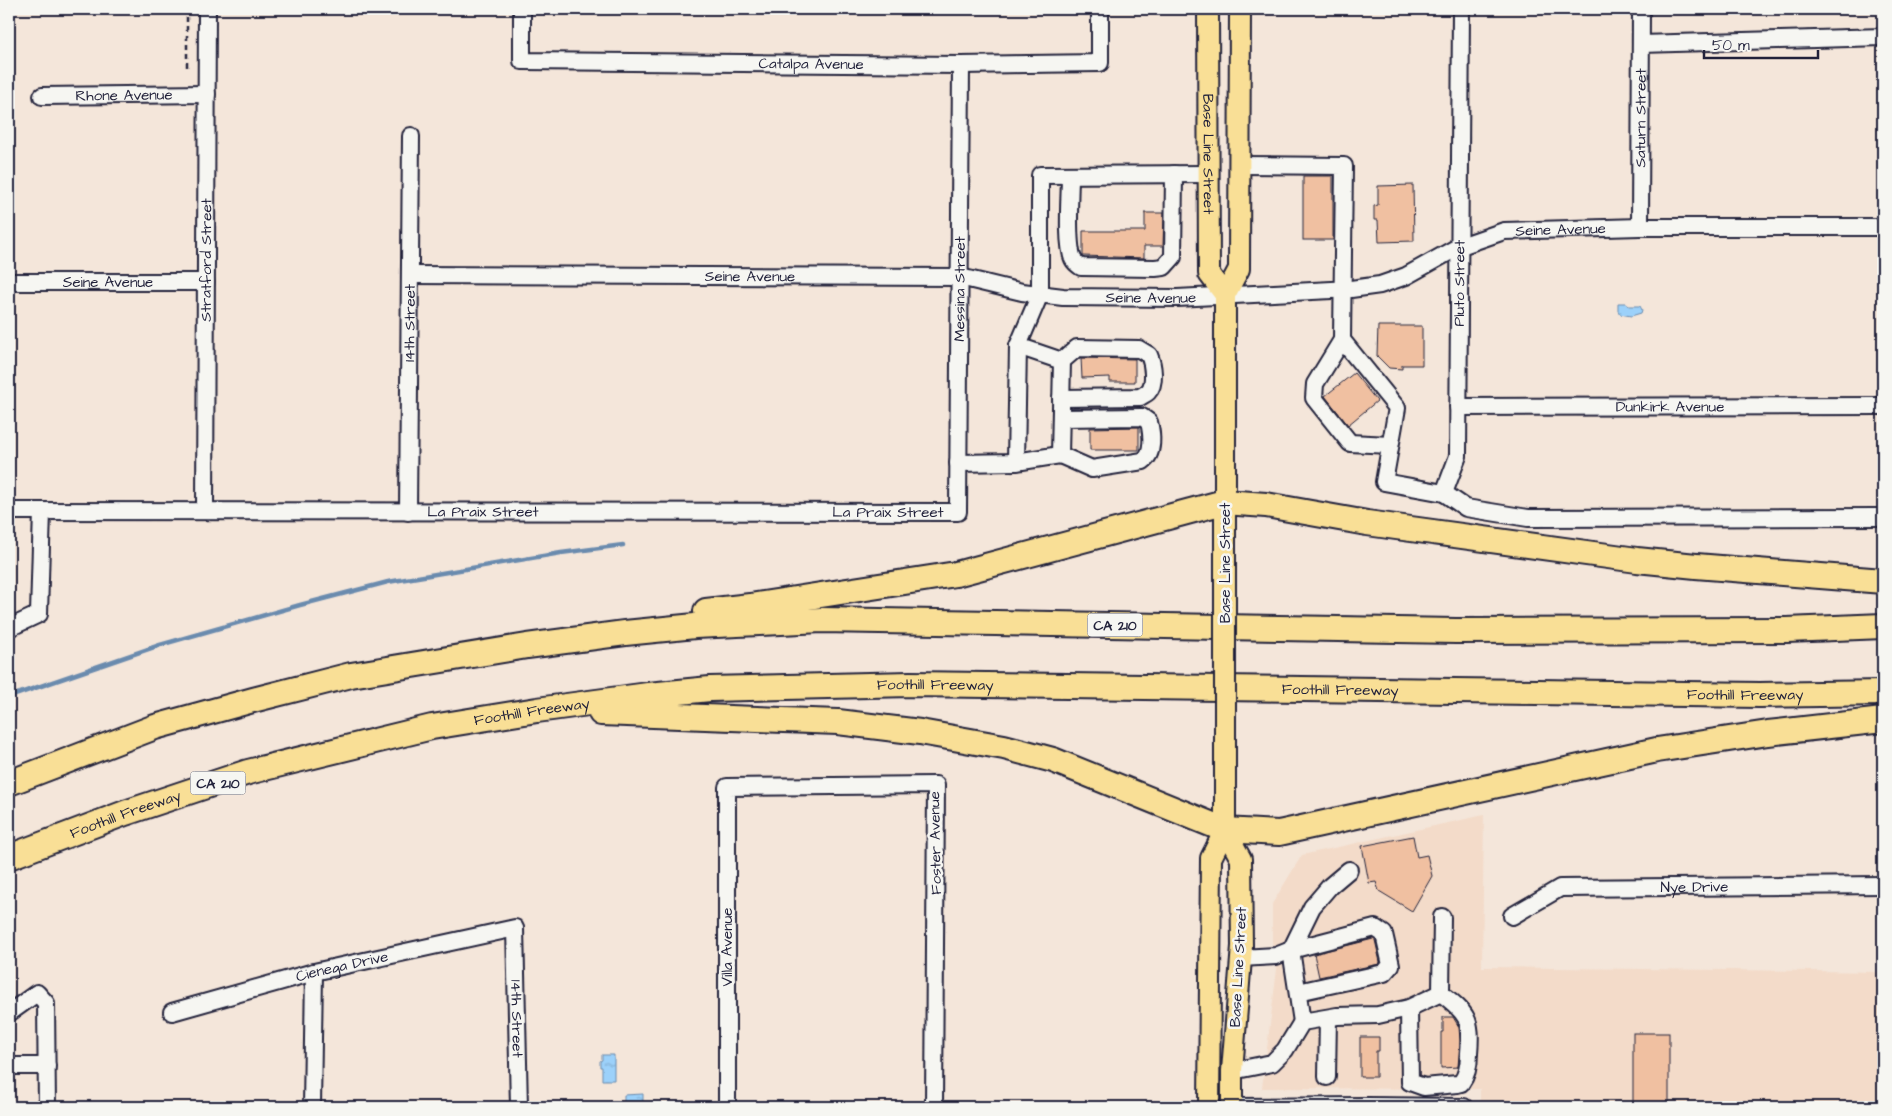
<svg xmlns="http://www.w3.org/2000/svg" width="1892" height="1116" viewBox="0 0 1892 1116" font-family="'Architects Daughter',sans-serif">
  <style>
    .built { fill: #f3dbc9 }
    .water { fill: url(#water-ripples); stroke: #6b8bae }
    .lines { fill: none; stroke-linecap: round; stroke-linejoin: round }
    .stream { stroke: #6b8bae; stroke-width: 4.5 }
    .building { fill: #f0c0a1; stroke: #22223b }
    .minor-casing { stroke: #22223b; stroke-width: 20 }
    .major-casing { stroke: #22223b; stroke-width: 24 }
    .highway-casing { stroke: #22223b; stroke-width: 28 }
    .path { stroke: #22223b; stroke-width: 2.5; stroke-dasharray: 5 4; stroke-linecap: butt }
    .minor { stroke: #f6f6f2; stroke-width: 16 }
    .major { stroke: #f9df96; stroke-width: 20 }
    .highway { stroke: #f9df96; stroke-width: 24 }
    .major-bridge-casing { stroke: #22223b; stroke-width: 24; stroke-linecap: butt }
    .major-bridge { stroke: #f9df96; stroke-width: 20 }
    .labels { text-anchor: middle; stroke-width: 5; stroke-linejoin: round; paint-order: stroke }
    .shield { fill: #f6f6f2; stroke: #626272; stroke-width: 1 }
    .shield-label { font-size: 14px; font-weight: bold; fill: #22223b }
    .street-label { font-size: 15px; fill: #22223b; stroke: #f6f6f2 }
  </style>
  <defs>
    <pattern id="water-ripples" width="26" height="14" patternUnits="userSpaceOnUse" patternTransform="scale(1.25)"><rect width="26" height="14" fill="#9cd1fa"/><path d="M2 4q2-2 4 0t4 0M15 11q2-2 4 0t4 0" fill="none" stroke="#86b3d7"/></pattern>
  </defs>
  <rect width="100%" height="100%" fill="#f4e6da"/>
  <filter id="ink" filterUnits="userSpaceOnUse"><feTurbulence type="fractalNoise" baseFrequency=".02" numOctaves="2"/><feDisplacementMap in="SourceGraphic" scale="10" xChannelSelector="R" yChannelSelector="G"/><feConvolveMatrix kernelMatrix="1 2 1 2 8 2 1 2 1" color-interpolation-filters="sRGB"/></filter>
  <g filter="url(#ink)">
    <!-- built -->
    <path class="built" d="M1484 815 1482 967 1883 972V1107H1480V1089L1262 1088 1277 969 1272 941V904L1302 855Z"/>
    <!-- water -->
    <g class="water">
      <path d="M1618 303H1625L1629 306H1640L1642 310 1641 313 1631 316 1620 314 1618 311Z"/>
      <path d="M602 1055H614V1080H602V1067H600V1061L602 1060Z"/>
      <path d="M643 1094V1104L635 1105 633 1107H624V1095Z"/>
    </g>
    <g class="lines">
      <!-- stream -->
      <path class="stream" d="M9 697 160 645 300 605 388 582 561 553 623 545"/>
    </g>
    <!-- building -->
    <g class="building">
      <rect x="1303" y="176" width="30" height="64"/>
      <path d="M1413 185 1414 241 1379 242 1378 220H1374V206L1378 205V186Z"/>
      <path d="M1145 213H1164L1163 246H1144V258L1083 256V231H1145Z"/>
      <path d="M1378 326H1422V365H1402V369L1389 368 1377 356Z"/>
      <path d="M1081 358 1135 359V382H1110V377L1082 378Z"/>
      <path d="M1354 373 1377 401 1348 425 1325 396Z"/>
      <path d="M1139 427V450H1090V428Z"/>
      <path d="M1413 836 1417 857 1427 855 1432 876 1412 911 1379 891 1376 882 1369 883 1362 846Z"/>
      <path d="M1373 939 1375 940 1380 962 1379 964 1319 977 1314 954Z"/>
      <path d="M1443 1017H1453L1459 1027 1460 1041 1458 1067 1441 1068V1032H1443Z"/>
      <rect x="1633" y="1033" width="36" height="74"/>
      <path d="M1360 1037H1379V1051H1376V1077H1360Z"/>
    </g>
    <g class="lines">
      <defs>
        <g id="minor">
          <path id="s1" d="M522 9V61L961 65 1100 63V9"/>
          <path d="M1641 44 1883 37"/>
          <path id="s2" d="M42 96 207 94"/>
          <path id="s3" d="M1239 165 1344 166 1342 340 1397 408 1384 482 1444 493 1458 456 1461 9"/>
          <path d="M1070 175C1070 195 1066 242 1073 259 1075 263 1078 265 1081 267L1155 268 1164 267 1173 257 1174 174"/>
          <path id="s4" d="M1640 227 1641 9"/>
          <path id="s5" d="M411 275 960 277 1022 292 1063 297 1177 298 1351 289 1380 285 1406 276 1458 247 1504 231 1640 227H1883"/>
          <path id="s6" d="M9 282H206"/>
          <path d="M1342 340 1315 384 1314 398 1350 443 1390 445"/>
          <path d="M1061 398 1140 397C1143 395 1146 394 1148 392 1156 384 1153 364 1149 355L1139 349 1077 348 1062 361"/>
          <path id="s7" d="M1458 407 1883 406"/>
          <path d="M1060 455 1092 469 1143 461C1154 454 1152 434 1149 422L1142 417 1061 418"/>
          <path d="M1016 462 1060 455 1062 361 1018 346"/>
          <path d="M958 463 1016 462 1018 346 1040 294V175L1209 174"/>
          <path d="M1444 493 1466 508 1528 518 1883 517"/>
          <path id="s8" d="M205 510 207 9"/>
          <path id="s9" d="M9 511 958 512 961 65"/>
          <path id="s10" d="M408 512 411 136"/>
          <path d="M9 628 39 614 42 511"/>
          <path id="s11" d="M1512 916 1560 888 1883 885"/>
          <path d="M1291 950 1375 928 1384 934 1391 965 1384 973 1298 992"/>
          <path d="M1291 950 1312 907 1330 886 1349 870"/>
          <path d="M1241 958 1276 956 1291 950 1302 1022"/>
          <path d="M1409 1008 1410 1082 1424 1087 1457 1084 1461 1083C1468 1074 1469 1063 1469 1053 1472 1018 1467 1014 1441 993"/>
          <path id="s12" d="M172 1012 314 972 515 928 519 1107"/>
          <path d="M9 1013 37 993 46 1003 47 1107"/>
          <path d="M9 1066H47"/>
          <path d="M1232 1071 1272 1063 1285 1050 1302 1022 1337 1016 1378 1015 1409 1008 1441 993 1442 917"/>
          <path d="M1327 1077 1328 1018"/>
          <path d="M1367 1106 1464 1107"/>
          <path d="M312 1107 314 972"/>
          <path d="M727 1107V787L936 785 934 1107"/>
          <path d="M1232 1107 1367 1106V1107"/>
        </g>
        <g id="major">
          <path id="s13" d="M1208 9 1209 274 1225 295"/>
          <path d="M1225 609V295L1239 269 1240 9"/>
          <path d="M1225 830 1241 859 1242 946 1232 1071V1107"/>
          <path d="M1209 1107 1211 858 1225 830V733"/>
        </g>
        <g id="highway">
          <path d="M706 611 750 606 956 574 1224 502 1266 505 1367 523 1637 560 1696 566 1883 581"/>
          <path d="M601 713 838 722 920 732 1004 747 1053 760 1225 830 1279 833 1657 750 1768 733 1883 720"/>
          <path d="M9 783 155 727 253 700 351 675 527 646 625 633 695 626 822 620 1456 631 1787 630 1883 626"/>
          <path id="s14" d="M9 857 125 813 248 772 432 727 537 710 648 695 710 689 910 684 1760 695 1883 693"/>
        </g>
      </defs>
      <!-- minor casing -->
      <use href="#minor" class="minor-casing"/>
      <!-- major casing -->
      <use href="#major" class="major-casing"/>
      <!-- highway casing -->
      <use href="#highway" class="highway-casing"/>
      <!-- path -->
      <path class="path" d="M187 67V9"/>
      <!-- minor -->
      <use href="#minor" class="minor"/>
      <!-- major -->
      <use href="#major" class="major"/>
      <!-- highway -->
      <use href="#highway" class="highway"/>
      <defs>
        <path id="major-bridge" d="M1225 733V609"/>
      </defs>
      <!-- major-bridge casing -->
      <use href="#major-bridge" class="major-bridge-casing"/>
      <!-- major-bridge -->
      <use href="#major-bridge" class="major-bridge"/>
    </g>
  </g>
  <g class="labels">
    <!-- shield labels -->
    <g class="shield">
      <rect x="1087.5" y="613.5" width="55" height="23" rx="4"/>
      <rect x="190.5" y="771.5" width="55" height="23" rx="4"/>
    </g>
    <g class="shield-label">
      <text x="1115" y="630">CA 210</text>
      <text x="218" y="788">CA 210</text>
    </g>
    <!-- street labels -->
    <g class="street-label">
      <text dy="5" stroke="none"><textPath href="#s1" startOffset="341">Catalpa Avenue</textPath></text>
      <text dy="5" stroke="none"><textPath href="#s2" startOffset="82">Rhone Avenue</textPath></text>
      <text dy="5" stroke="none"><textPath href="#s4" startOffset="109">Saturn Street</textPath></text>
      <text dy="5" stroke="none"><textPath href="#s13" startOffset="145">Base Line Street</textPath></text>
      <text dy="5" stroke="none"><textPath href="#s5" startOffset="1164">Seine Avenue</textPath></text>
      <text dy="5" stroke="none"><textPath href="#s8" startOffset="250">Stratford Street</textPath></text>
      <text dy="5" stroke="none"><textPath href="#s5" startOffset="339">Seine Avenue</textPath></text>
      <text dy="5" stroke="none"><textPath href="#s6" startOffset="99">Seine Avenue</textPath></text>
      <text dy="5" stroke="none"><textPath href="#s3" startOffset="715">Pluto Street</textPath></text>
      <text dy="5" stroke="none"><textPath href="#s9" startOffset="1172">Messina Street</textPath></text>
      <text dy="5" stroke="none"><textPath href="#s5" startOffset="742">Seine Avenue</textPath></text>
      <text dy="5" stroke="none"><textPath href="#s10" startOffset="189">14th Street</textPath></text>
      <text dy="5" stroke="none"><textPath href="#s7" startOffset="212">Dunkirk Avenue</textPath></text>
      <text dy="5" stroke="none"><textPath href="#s9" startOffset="474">La Praix Street</textPath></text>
      <text dy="5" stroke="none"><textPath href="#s9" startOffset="879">La Praix Street</textPath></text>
      <text transform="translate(1225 563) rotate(-90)" y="5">Base Line Street</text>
      <text dy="5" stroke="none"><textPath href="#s14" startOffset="949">Foothill Freeway</textPath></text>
      <text dy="5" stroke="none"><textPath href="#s14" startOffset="1354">Foothill Freeway</textPath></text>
      <text dy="5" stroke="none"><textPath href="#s14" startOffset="1759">Foothill Freeway</textPath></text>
      <text dy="5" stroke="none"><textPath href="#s14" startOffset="544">Foothill Freeway</textPath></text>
      <text dy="5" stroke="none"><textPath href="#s14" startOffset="124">Foothill Freeway</textPath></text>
      <text transform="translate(935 843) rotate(-91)" y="5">Foster Avenue</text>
      <text dy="5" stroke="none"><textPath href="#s11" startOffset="190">Nye Drive</textPath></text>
      <text transform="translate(727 947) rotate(-90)" y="5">Villa Avenue</text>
      <text dy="5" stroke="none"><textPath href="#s12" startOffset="176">Cienega Drive</textPath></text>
      <text transform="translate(1238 967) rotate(-87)" y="5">Base Line Street</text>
      <text dy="5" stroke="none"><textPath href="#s12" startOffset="444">14th Street</textPath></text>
    </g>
  </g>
  <!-- margin -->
  <rect width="1892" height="1116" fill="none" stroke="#f6f6f2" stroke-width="30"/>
  <rect x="15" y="15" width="1862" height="1086" fill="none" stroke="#22223b" stroke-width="2" filter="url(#ink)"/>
  <!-- scale -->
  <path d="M1704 50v8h114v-8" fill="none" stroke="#22223b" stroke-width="2.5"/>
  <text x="1712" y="50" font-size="15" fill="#22223b" stroke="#f6f6f2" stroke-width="4" paint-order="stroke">50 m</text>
</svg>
